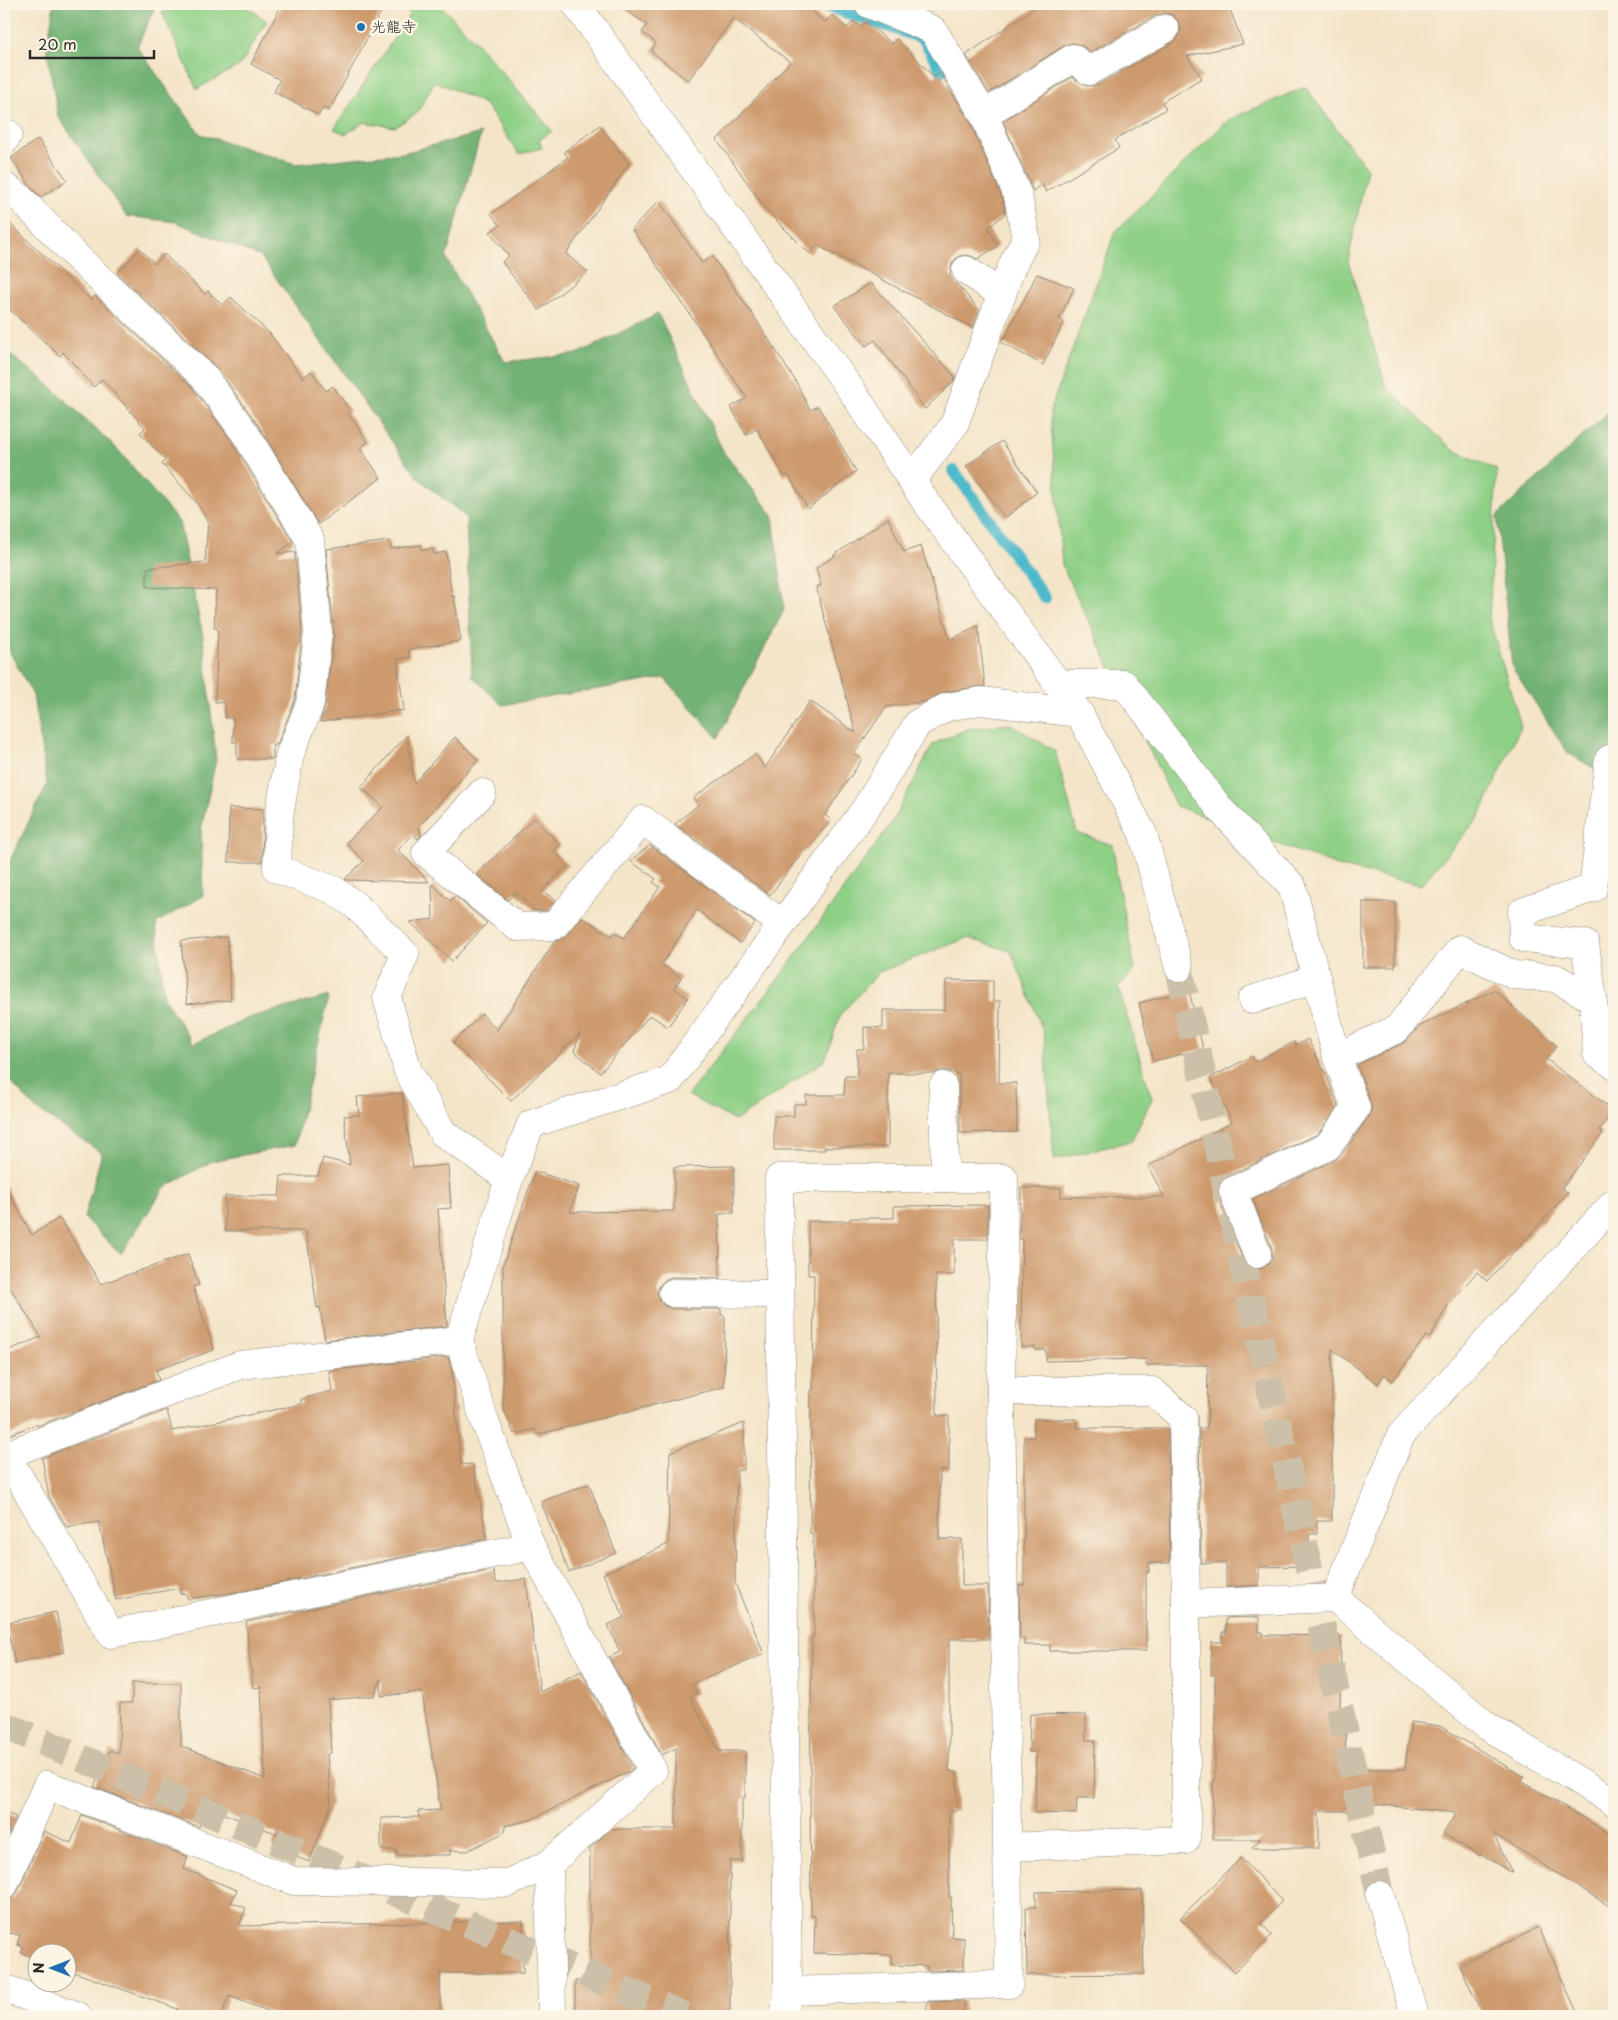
<svg xmlns="http://www.w3.org/2000/svg" width="1618" height="2020" viewBox="0 0 1618 2020" font-family="'Playpen Sans','Klee One',sans-serif">
  <style>
    .green { fill: #8fd087; stroke: #5d7e59 }
    .forest { fill: #73b274; stroke: #4f6e50 }
    .lines { fill: none; stroke-linecap: round; stroke-linejoin: round }
    .stream { stroke: #4eb9ca; stroke-width: 12 }
    .building { fill: #cd9a6d }
    .minor-tunnel { stroke: #ccc0a9; stroke-width: 28; stroke-dasharray: 28 14; stroke-linecap: butt }
    .minor-casing { stroke: #90887a; stroke-width: 29 }
    .minor { stroke: #fff; stroke-width: 28 }
    .poi-dot { fill: #1f6fb2; stroke: #fcf5e5; stroke-width: 2 }
    .labels { text-anchor: middle; stroke-width: 5; stroke-linejoin: round; paint-order: stroke }
    .poi-label { font-size: 15px; fill: #2b2b2b; stroke: #fcf5e5; text-anchor: start }
  </style>
  <rect width="100%" height="100%" fill="#fcf5e5"/>
  <filter id="ink" filterUnits="userSpaceOnUse"><feTurbulence type="fractalNoise" baseFrequency=".02" numOctaves="2"/><feDisplacementMap in="SourceGraphic" scale="10" xChannelSelector="R" yChannelSelector="G"/><feConvolveMatrix kernelMatrix="1 2 1 2 8 2 1 2 1" color-interpolation-filters="sRGB"/></filter>
  <filter id="wash" filterUnits="userSpaceOnUse"><feTurbulence type="fractalNoise" baseFrequency=".0096" numOctaves="4" result="noise"/><feDisplacementMap in="SourceGraphic" scale="20" xChannelSelector="R" yChannelSelector="G"/><feGaussianBlur stdDeviation="1.12" result="paint"/><feColorMatrix in="noise" values="0 0 0 0 0 0 0 0 0 0 0 0 0 0 0 0 0 1.4 0 .05"/><feComposite in="paint" operator="in"/></filter>
  <g filter="url(#wash)">
    <rect width="100%" height="100%" fill="#f4e5c9"/>
    <!-- green -->
    <g class="green">
      <path d="M194 4H242L267 21 240 65 197 89 162 12Z"/>
      <path d="M404 4H439L478 44 552 131 539 140 542 148 519 154 485 104 435 81 417 113 395 127 364 122 346 134 334 129 410 14 402 6Z"/>
      <path d="M1305 87 1367 169 1348 261 1386 387 1452 449 1497 470 1489 619 1521 726 1479 817 1421 885 1337 866 1176 806 1062 565 1050 411 1115 232 1228 120Z"/>
      <path d="M1010 724 1055 751 1077 833 1113 845 1118 885 1135 970 1118 987 1152 1099 1131 1141 1054 1160 1044 1033 1011 951 967 938 879 972 840 1015 825 1060 735 1121 688 1095 782 974 893 821 933 744 967 729Z"/>
    </g>
    <!-- forest -->
    <g class="forest">
      <path d="M54 4H156L137 47 200 134 296 164 403 153 481 133 446 258 505 362 577 354 658 314 724 453 773 515 784 610 718 738 664 678 502 705 472 676 466 517 418 478 261 257 176 222 126 216 58 116 47 50Z"/>
      <path d="M4 350 47 383 119 451 179 522 203 637 216 759 201 830 203 896 156 923 164 998 193 1044 251 1017 329 996 295 1145 212 1161 164 1188 121 1254 84 1218 102 1153 36 1109 4 1075V873L47 784 33 695 4 641Z"/>
      <path d="M1614 407V780L1568 753 1512 667 1497 516Z"/>
    </g>
    <g class="lines">
      <!-- stream -->
      <g class="stream">
        <path d="M821 4 923 38 942 71"/>
        <path d="M954 471 1045 598"/>
      </g>
    </g>
    <g id="blocks">
      <!-- building -->
      <g class="building">
        <path d="M282 4H385L329 111 323 108 319 115 274 92 280 80 251 64Z"/>
        <path d="M618 4H803L825 22 832 15 847 28 854 21 861 26 866 22 892 44 897 39 934 77 940 73 970 122 1003 200 1005 214 988 228 998 246 977 259 968 255 959 256 953 262 951 268 950 276 979 310 973 328 817 245 810 254 768 212 717 140 790 62 733 18 688 81 651 51 656 43 642 32 647 25Z"/>
        <path d="M1040 4H1228L1243 44 1187 56 1202 78 1162 102 1166 109 1115 140 1119 148 1046 192 1042 184 1033 191 1003 121 1072 77 1087 86 1097 85 1173 43 1178 37 1181 30 1178 21 1173 15 1165 13 1157 15 1091 52 1082 46 1074 43 1065 45 989 93 966 55Z"/>
        <path d="M600 125 629 164 566 254 588 272 539 310 502 262 509 256 490 232 500 225 491 214 568 157 564 152Z"/>
        <path d="M38 139 67 180 41 197 31 187 11 158Z"/>
        <path d="M659 201 702 263 712 256 753 315 796 382 810 410 818 406 856 471 808 509 788 474 784 476 757 429 746 435 731 407 747 398 632 229Z"/>
        <path d="M4 218 91 300 95 296 192 387 232 442 293 542 277 554 295 552 302 633 295 700 277 745H273V759H237V742H233V718H225V703L215 702 218 628H214L216 590 147 587V568L205 562 208 521 197 503 162 464 166 460 140 433 145 428 102 379 94 387 63 352 60 356 4 304Z"/>
        <path d="M140 249 155 264 164 254 205 294 208 291 222 305 231 297 270 334 303 378 311 371 326 391 333 386 350 411 348 413 368 442 360 448 381 478 318 524 258 425 217 368 117 273Z"/>
        <path d="M1037 274 1074 288 1059 319 1064 322 1043 365 1001 342 1003 337 1004 339Z"/>
        <path d="M871 283 955 377 953 382 925 409 875 340 866 346 834 306Z"/>
        <path d="M1002 441 1037 492 1005 518 966 466Z"/>
        <path d="M888 518 904 552 921 546 950 640 978 626 985 686 944 692 926 701 886 707 854 754 862 759 825 815 831 820 806 851 804 850 770 895 675 824 698 805 693 798 755 754 765 768 810 701 856 733 816 587 821 586 816 568 835 556 834 555Z"/>
        <path d="M390 541 391 549 421 545 422 550 433 549 434 554 446 552 452 597 454 596 461 641 409 649 410 657 397 659 404 710 320 722 325 706 334 635 326 549Z"/>
        <path d="M407 735 414 783 455 737 478 760 419 826 421 836 418 839 413 834 398 850 429 882 346 880 345 879 364 861 346 843 383 807 361 787Z"/>
        <path d="M229 808 263 809 262 862H228Z"/>
        <path d="M534 818 560 845 554 851 568 865 542 891 556 900 547 911H535L516 892 508 900 477 874Z"/>
        <path d="M650 845 755 923 740 943 697 910 662 964 681 978 674 988 688 998 668 1027 650 1015 600 1073 574 1051 580 1033 511 1101 453 1043 482 1014 497 1030 554 942 566 936 582 917 612 936 614 932 624 938 660 887 653 882 656 879 630 861Z"/>
        <path d="M432 884 450 901 455 896 487 923 452 961 410 922 433 919Z"/>
        <rect x="1363" y="902" width="32" height="65"/>
        <path d="M227 937 231 1000 187 1004 181 941Z"/>
        <path d="M946 980 993 981V1001H1000L999 1083H1016L1017 1132 960 1133 959 1074 943 1070 934 1073H888V1147H825V1150H774V1116H794V1104H806V1095H844L845 1076H857V1049H864V1027L883 1028V1010H945Z"/>
        <path d="M1189 990 1203 1049 1153 1061 1139 1003Z"/>
        <path d="M1494 990 1557 1046 1546 1059 1614 1111 1599 1130 1603 1133 1562 1188 1568 1193 1487 1281 1477 1272 1448 1305 1430 1338 1426 1336 1393 1381 1385 1374 1378 1384 1332 1349V1521H1317V1534H1309V1551H1302V1566L1259 1567V1585L1226 1587V1563H1201L1199 1428H1207L1208 1365H1146V1359L1046 1361V1350H1035V1347H1021L1022 1239H1019L1021 1188H1061V1197H1164L1148 1166 1232 1122 1210 1078 1252 1056 1255 1062 1294 1042 1296 1045 1308 1039 1324 1071H1325L1338 1106 1318 1134 1226 1177 1221 1181 1218 1188V1197L1243 1260 1248 1266 1254 1269 1263 1268 1269 1263 1272 1257V1249L1253 1199 1335 1160 1341 1155 1369 1117 1371 1111V1103L1357 1065 1404 1043 1420 1026Z"/>
        <path d="M402 1093 413 1168 448 1165 451 1208 438 1209 447 1326 325 1340 320 1307 317 1308 306 1231H225V1196H279L281 1176H318L323 1158 350 1165 344 1116 359 1115 357 1097Z"/>
        <path d="M734 1166V1213L719 1214 720 1278 673 1277 666 1279 660 1285 657 1292 660 1301 665 1306 672 1309H721V1315L725 1316 724 1387 536 1435 535 1429 514 1434 503 1407V1265L535 1171 579 1186 570 1212 674 1211V1167Z"/>
        <path d="M4 1183 32 1235 59 1218 101 1284 188 1254 199 1285 193 1287 214 1350 156 1370 159 1380 37 1426 36 1424 4 1437V1352L41 1337 4 1278Z"/>
        <path d="M988 1205V1239H954V1275H936L937 1416H949V1470H940L939 1539H962V1586H988L989 1639H949V1771L957 1772V1811H949V1897H951L952 1937 964 1938V1970L927 1971V1966L892 1965V1955L814 1953 815 1916H811L810 1788 812 1636H814V1593L813 1534H810L811 1390H813L814 1275H808V1221H850V1218H894V1206Z"/>
        <path d="M448 1357 452 1371 461 1465 473 1464 487 1539 242 1591 188 1599 186 1593 180 1594 179 1588 116 1600 99 1522 67 1527 49 1497 42 1458 167 1410 172 1431 302 1404 301 1399 332 1391 329 1371Z"/>
        <path d="M1034 1419H1076L1077 1428H1168L1170 1563H1149V1572H1146V1651H1050V1645H1024V1639H1020L1019 1585H1024V1437H1034Z"/>
        <path d="M744 1423V1470H737L735 1583 764 1654 692 1684 697 1693 690 1697 719 1751H745V1798H742V1861H730V2016H575V1981H590V1848L611 1829H676V1748L662 1755 609 1657 620 1652 608 1625 624 1617 603 1574 668 1544 670 1452Z"/>
        <path d="M589 1484 616 1553 569 1572 541 1502Z"/>
        <path d="M493 1570 496 1583 526 1579 540 1692 581 1671 633 1768 630 1771 530 1820 505 1826V1832L467 1851 450 1850V1855H396V1850H381V1818L419 1817 418 1811 441 1810 422 1692 381 1696V1679L374 1696 328 1700 331 1753 327 1754 331 1805 309 1862 272 1847 278 1834 206 1807 199 1827 94 1787 110 1750 119 1754 120 1703H132V1683H181V1746L265 1779 261 1687 253 1688 246 1622Z"/>
        <path d="M56 1612 64 1652 15 1663 6 1623Z"/>
        <path d="M1259 1617V1632H1263V1635L1341 1636 1340 1719H1346L1345 1769H1405L1411 1722 1440 1726 1524 1777 1521 1781 1614 1836V1909L1493 1833 1512 1873 1481 1854 1480 1856 1443 1834 1456 1813 1356 1802V1811H1319V1848H1251L1261 1839H1213V1782H1215V1675H1211V1642H1222V1632H1226V1618Z"/>
        <path d="M1030 1714 1086 1715V1740H1095L1094 1798H1077L1076 1814 1035 1813 1036 1752H1029Z"/>
        <path d="M4 1812 16 1817 4 1846Z"/>
        <path d="M82 1815 188 1857 184 1869 237 1890 231 1902 246 1908 239 1926 523 1921V1973H440V2016H281L229 1996 221 2016H175L178 2009 68 1970V1952H38V1959L21 1953 23 1947 17 1944 20 1935 4 1932V1900L13 1898 18 1891 44 1831 71 1843Z"/>
        <path d="M1241 1858 1282 1901 1261 1923 1272 1935 1235 1972 1180 1918Z"/>
        <path d="M1142 1890 1144 1974 1027 1975 1026 1907H1036V1892Z"/>
        <path d="M1538 1928 1579 2016H1483L1460 1965Z"/>
        <path d="M964 2001V2016H927V2002Z"/>
      </g>
    </g>
  </g>
  <g filter="url(#ink)">
    <use href="#blocks" fill-opacity="0" stroke="#90887a" stroke-width="1"/>
    <g class="lines">
      <!-- minor-tunnel -->
      <g class="minor-tunnel">
        <path d="M1179 968 1380 1895"/>
        <path d="M4 1725 685 2016"/>
      </g>
      <defs>
        <g id="minor">
          <path d="M576 4 854 394 924 499 1079 713 1143 834 1179 968"/>
          <path d="M869 4 933 30 984 115 1018 196 1026 239 1012 266 954 425 912 480"/>
          <path d="M984 115 1073 58 1089 71 1165 29"/>
          <path d="M4 141 8 134"/>
          <path d="M4 186 17 195 77 257 204 377 245 433 310 540 318 633 310 704 290 754 279 816 277 869 334 890 355 905 405 954 387 998 408 1071 443 1133 509 1179"/>
          <path d="M966 270 1002 295"/>
          <path d="M1058 684H1124L1221 810 1292 886 1337 1057 1356 1108 1328 1146 1233 1191 1257 1254"/>
          <path d="M1609 759 1593 888 1522 912 1523 938 1585 944 1593 999 1597 1054 1614 1065"/>
          <path d="M482 793 426 853 517 927 554 926 643 820 782 924"/>
          <path d="M1252 1000 1316 978"/>
          <path d="M1337 1057 1397 1029 1460 949 1514 975 1555 978 1593 999"/>
          <path d="M943 1086 945 1178"/>
          <path d="M673 1293 780 1294"/>
          <path d="M459 1340 240 1365 6 1455 111 1634 531 1546"/>
          <path d="M1001 1391H1152L1183 1418 1186 1604V1840L1007 1847"/>
          <path d="M1335 1598 1488 1727 1614 1802"/>
          <path d="M1186 1604 1335 1598 1401 1435 1614 1203"/>
          <path d="M549 1864 552 2016"/>
          <path d="M4 1885 47 1785 294 1881 508 1883 549 1864 653 1771 531 1546 483 1416 459 1340 509 1179 531 1124 670 1080 866 808 918 723 947 707 981 701 1079 713"/>
          <path d="M1380 1895 1415 2016"/>
          <path d="M4 1988 78 2016"/>
          <path d="M784 2016 788 1991 779 1178H1004L1001 1391 1009 1984 788 1991"/>
        </g>
      </defs>
      <!-- minor casing -->
      <use href="#minor" class="minor-casing"/>
      <!-- minor -->
      <use href="#minor" class="minor"/>
    </g>
  </g>
  <!-- markers -->
  <circle class="poi-dot" cx="361" cy="27" r="5"/>
  <g class="labels">
    <!-- poi labels -->
    <g class="poi-label">
      <text x="371" y="32">光龍寺</text>
    </g>
  </g>
  <!-- margin -->
  <rect width="1618" height="2020" fill="none" stroke="#fcf5e5" stroke-width="20"/>
  <!-- north arrow -->
  <g transform="translate(52 1968) rotate(270)"><circle r="24" fill="#fcf5e5" stroke="#a8a49b"/>
  <path d="M0-4L9 19L0 12L-9 19Z" fill="#1f6fb2"/>
  <text y="-8" font-size="14" font-weight="bold" text-anchor="middle" fill="#2b2b2b">N</text>
  </g>
  <!-- scale -->
  <path d="M30 50v8h124v-8" fill="none" stroke="#2b2b2b" stroke-width="2.5"/>
  <text x="38" y="50" font-size="15" fill="#2b2b2b" stroke="#fcf5e5" stroke-width="4" paint-order="stroke">20 m</text>
</svg>
